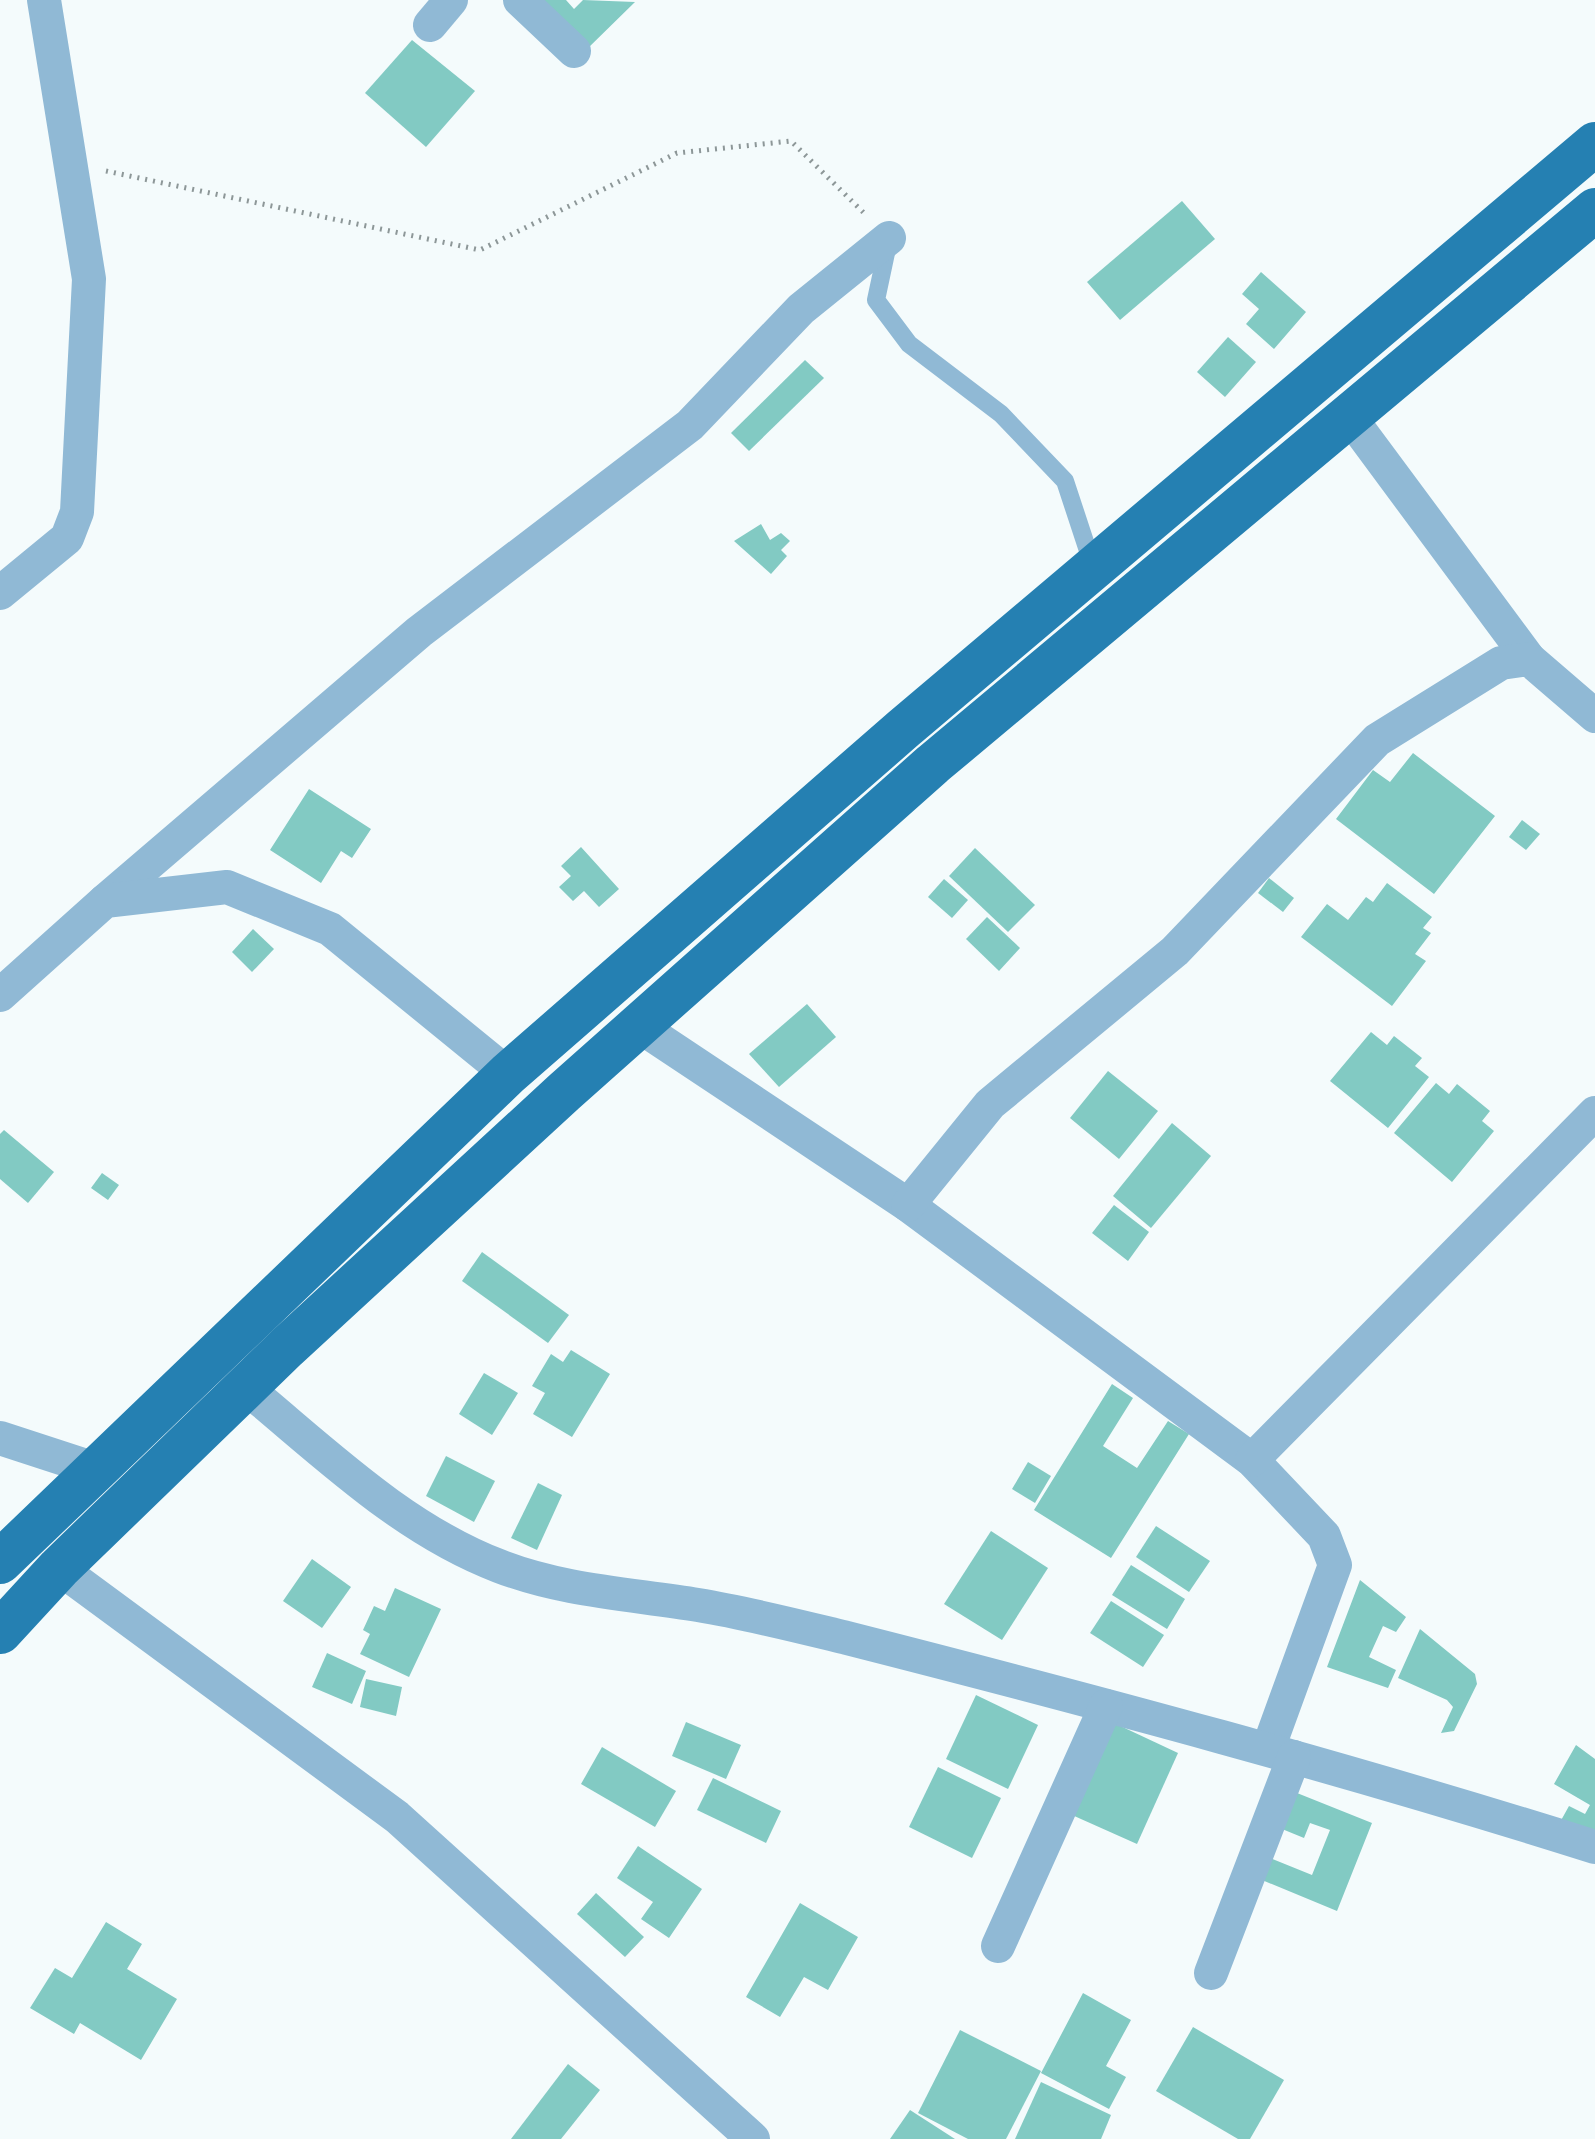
<svg xmlns="http://www.w3.org/2000/svg" width="1595" height="2139" viewBox="0 0 1595 2139" font-family="Georgia,serif">
  <style>
    .building { fill: #82cac3 }
    .lines { fill: none; stroke-linecap: round; stroke-linejoin: round }
    .path { stroke: #8d9798; stroke-width: 5; stroke-dasharray: 2 6; stroke-linecap: butt }
    .service { stroke: #90b9d5; stroke-width: 18 }
    .minor { stroke: #90b9d5; stroke-width: 34 }
    .primary { stroke: #2580b2; stroke-width: 44 }
  </style>
  <rect width="100%" height="100%" fill="#f4fbfc"/>
  <!-- building -->
  <g class="building">
    <path d="M543 0H566L574 9 583 0 635 2 585 51Z"/>
    <path d="M412 40 475 91 426 147 365 93Z"/>
    <path d="M1182 201 1215 239 1120 320 1087 282Z"/>
    <path d="M1261 272 1306 312 1274 349 1246 324 1259 309 1242 294Z"/>
    <path d="M1228 337 1256 362 1225 397 1197 372Z"/>
    <path d="M805 360 824 378 749 451 731 433Z"/>
    <path d="M761 524 770 540 781 533 790 541 781 550 787 556 771 574 734 541Z"/>
    <path d="M1413 753 1495 816 1434 894 1336 819 1373 770 1390 782Z"/>
    <path d="M309 789 371 829 352 858 341 851 321 883 270 850Z"/>
    <path d="M1522 820 1540 834 1526 850 1509 837Z"/>
    <path d="M581 847 619 889 599 907 584 891 573 901 559 887 571 876 561 866Z"/>
    <path d="M975 848 1035 905 1008 932 949 876Z"/>
    <path d="M1269 878 1294 898 1283 912 1258 893Z"/>
    <path d="M944 879 968 900 952 918 928 897Z"/>
    <path d="M1387 883 1432 917 1423 928 1431 933 1415 954 1426 961 1392 1006 1301 937 1327 904 1348 920 1366 897 1373 902Z"/>
    <path d="M987 917 1020 948 999 971 966 939Z"/>
    <path d="M253 929 274 949 252 972 232 952Z"/>
    <path d="M807 1004 836 1037 779 1087 749 1054Z"/>
    <path d="M1371 1032 1387 1045 1394 1036 1422 1058 1415 1066 1429 1077 1388 1128 1330 1081Z"/>
    <path d="M1108 1071 1158 1111 1119 1159 1070 1118Z"/>
    <path d="M1436 1083 1449 1094 1457 1084 1490 1111 1482 1121 1494 1131 1452 1182 1394 1133Z"/>
    <path d="M1172 1123 1211 1156 1151 1228 1113 1196Z"/>
    <path d="M4 1130 54 1172 28 1203 0 1179V1134Z"/>
    <path d="M102 1173 119 1185 108 1200 91 1188Z"/>
    <path d="M1114 1205 1149 1232 1128 1261 1092 1233Z"/>
    <path d="M482 1252 569 1315 548 1343 462 1281Z"/>
    <path d="M571 1350 610 1374 572 1437 533 1414 545 1393 532 1386 551 1354 563 1362Z"/>
    <path d="M484 1373 518 1393 492 1435 459 1414Z"/>
    <path d="M1112 1384 1133 1398 1103 1446 1137 1468 1168 1421 1189 1434 1111 1558 1034 1510Z"/>
    <path d="M446 1456 495 1481 474 1522 426 1496Z"/>
    <path d="M1028 1462 1051 1476 1035 1503 1012 1489Z"/>
    <path d="M538 1483 562 1495 537 1550 511 1538Z"/>
    <path d="M1156 1526 1210 1561 1189 1592 1136 1557Z"/>
    <path d="M991 1531 1048 1568 1002 1640 944 1604Z"/>
    <path d="M312 1559 351 1587 322 1628 283 1601Z"/>
    <path d="M1131 1565 1185 1599 1167 1629 1112 1595Z"/>
    <path d="M1360 1580 1406 1617 1396 1632 1383 1626 1369 1657 1396 1670 1388 1688 1327 1667Z"/>
    <path d="M395 1588 441 1609 409 1677 360 1654 370 1634 363 1630 374 1606 385 1611Z"/>
    <path d="M1111 1601 1164 1635 1143 1667 1090 1633Z"/>
    <path d="M1420 1629 1475 1674 1477 1684 1454 1731 1441 1733 1453 1707 1447 1700 1398 1678Z"/>
    <path d="M327 1653 366 1671 352 1704 312 1687Z"/>
    <path d="M366 1679 402 1687 396 1716 360 1707Z"/>
    <path d="M976 1695 1038 1725 1008 1789 946 1759Z"/>
    <path d="M686 1722 741 1745 726 1779 672 1756Z"/>
    <path d="M1114 1723 1178 1753 1137 1844 1072 1815Z"/>
    <path d="M1576 1745 1595 1759V1844L1559 1824 1569 1806 1585 1814 1590 1805 1554 1784Z"/>
    <path d="M602 1747 676 1791 655 1827 581 1784Z"/>
    <path d="M938 1767 1001 1798 972 1858 909 1827Z"/>
    <path d="M713 1778 781 1811 766 1843 697 1810Z"/>
    <path d="M1297 1793 1372 1823 1337 1911 1262 1880 1270 1858 1312 1875 1330 1830 1310 1823 1304 1838 1282 1829Z"/>
    <path d="M638 1846 702 1889 669 1938 641 1919 653 1902 617 1878Z"/>
    <path d="M596 1893 644 1937 625 1957 577 1914Z"/>
    <path d="M800 1903 858 1937 828 1990 804 1977 780 2017 746 1997Z"/>
    <path d="M106 1922 142 1944 127 1969 177 1999 141 2060 80 2023 74 2034 30 2008 55 1968 72 1978Z"/>
    <path d="M1083 1993 1131 2020 1106 2066 1126 2077 1109 2109 1041 2073Z"/>
    <path d="M1193 2027 1284 2080 1250 2139H1238L1156 2091Z"/>
    <path d="M960 2030 1041 2071 1006 2139H968L918 2113Z"/>
    <path d="M568 2064 600 2090 561 2139H511Z"/>
    <path d="M1041 2082 1111 2115 1101 2139H1015Z"/>
    <path d="M910 2110 955 2139H890Z"/>
  </g>
  <g class="lines">
    <!-- path -->
    <path class="path" d="M106 171 480 250 677 153 791 141 866 215"/>
    <!-- service -->
    <path class="service" d="M889 239 876 300 909 344 1001 414 1065 481 1093 566"/>
    <!-- minor -->
    <g class="minor">
      <path d="M520 0 574 51"/>
      <path d="M430 25 451 0"/>
      <path d="M1349 416 1529 659"/>
      <path d="M0 593 67 538 77 512 89 279 44 0"/>
      <path d="M105 901 419 632 690 425 801 309 889 238"/>
      <path d="M0 995 105 901 227 887 330 929 508 1074"/>
      <path d="M639 1026 908 1205 1252 1460 1324 1536 1335 1565 1268 1749"/>
      <path d="M908 1205 990 1104 1175 951 1377 740 1501 663 1529 659 1595 716"/>
      <path d="M245 1387C324 1452 402 1529 499 1566 563 1591 631 1594 698 1605 747 1613 798 1626 847 1638 1098 1702 1348 1769 1595 1847"/>
      <path d="M0 1438 95 1469"/>
      <path d="M1252 1460 1595 1113"/>
      <path d="M59 1568 397 1817 753 2139"/>
      <path d="M998 1946 1106 1706"/>
      <path d="M1211 1973 1294 1757"/>
    </g>
    <!-- primary -->
    <g class="primary">
      <path d="M0 1562 508 1074 903 729 1595 144"/>
      <path d="M0 1632 59 1568 286 1348 564 1092 933 764 1595 210"/>
    </g>
  </g>
</svg>
